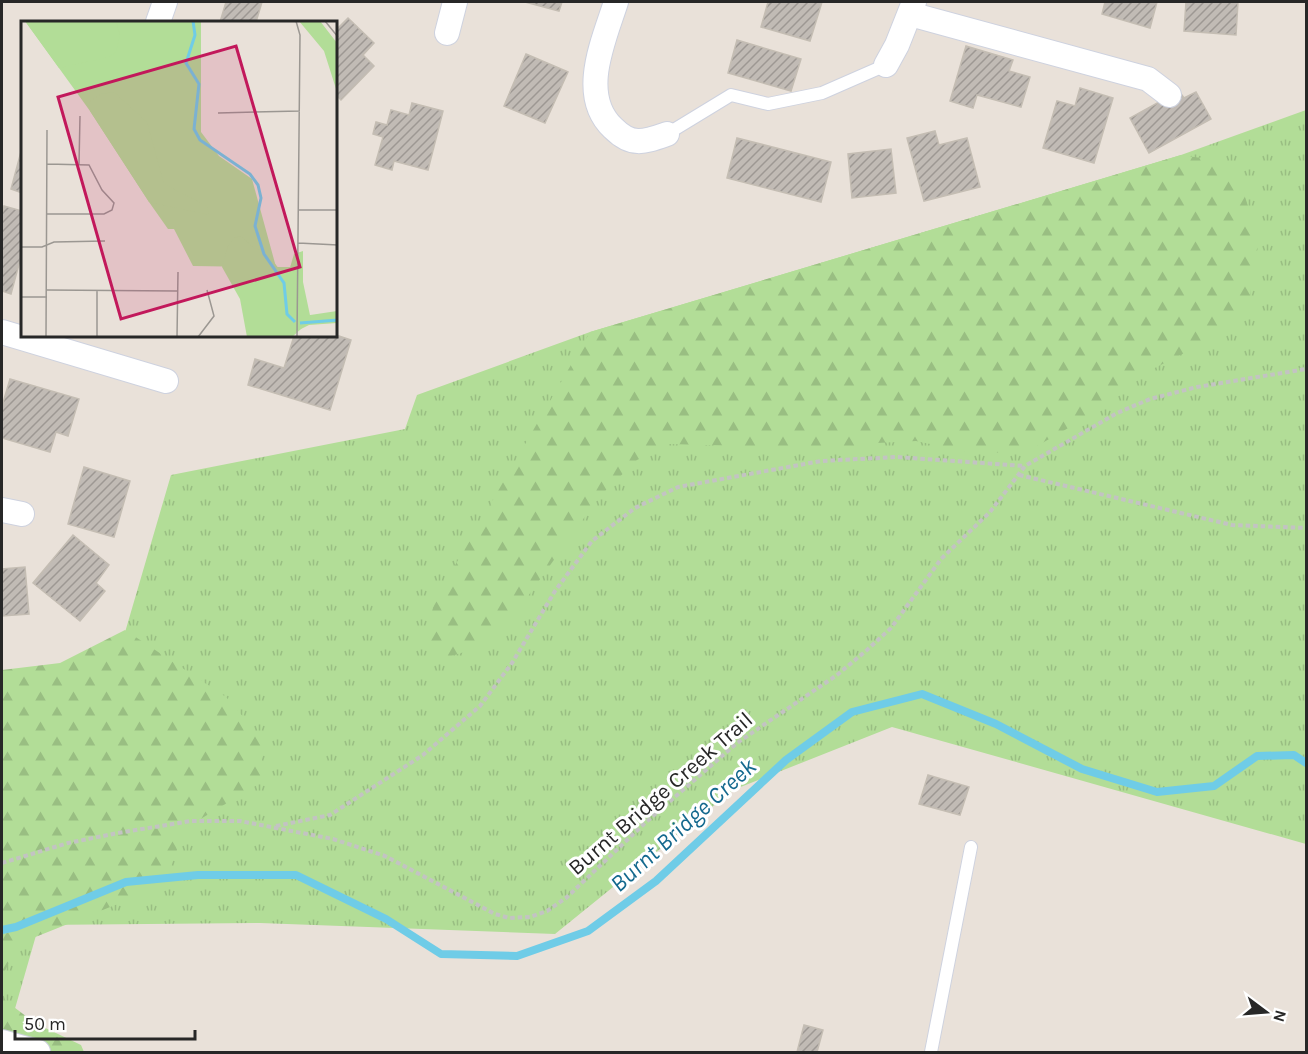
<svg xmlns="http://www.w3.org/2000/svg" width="1308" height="1054" viewBox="0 0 1308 1054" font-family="Karla,sans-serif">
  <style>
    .grass { fill: url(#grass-tufts) }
    .forest { fill: url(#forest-firs) }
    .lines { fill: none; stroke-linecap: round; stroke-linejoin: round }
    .stream { stroke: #6fcce7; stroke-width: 8 }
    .building { fill: url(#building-hatch); stroke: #c4bdb3; stroke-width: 1.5 }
    .lane-casing { stroke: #ced2df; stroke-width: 14 }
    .street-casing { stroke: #ced2df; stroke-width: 26 }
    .path { stroke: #c3c3c3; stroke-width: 4; stroke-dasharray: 4.5 3; stroke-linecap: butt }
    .lane { stroke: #fff; stroke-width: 12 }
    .street { stroke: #fff; stroke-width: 24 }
    .labels { text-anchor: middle; stroke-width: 6; stroke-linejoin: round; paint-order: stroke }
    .street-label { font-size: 22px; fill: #272727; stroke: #fff }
    .water-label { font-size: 24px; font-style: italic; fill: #14698e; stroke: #fff }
    .inset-river { fill: none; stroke: #6fcce7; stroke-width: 3 }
    .inset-road { fill: none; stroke: #9b9792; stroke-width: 1.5 }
    .view { fill: #c2185b; fill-opacity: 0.15; stroke: #c2185b; stroke-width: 3 }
    .inset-edge { fill: none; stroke: #272727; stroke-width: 3 }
  </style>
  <defs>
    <pattern id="grass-tufts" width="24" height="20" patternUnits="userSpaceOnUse" patternTransform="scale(1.5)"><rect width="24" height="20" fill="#b2dd97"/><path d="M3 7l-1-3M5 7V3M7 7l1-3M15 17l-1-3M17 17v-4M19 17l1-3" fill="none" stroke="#99be82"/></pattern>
    <pattern id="forest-firs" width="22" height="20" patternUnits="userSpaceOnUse" patternTransform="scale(1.5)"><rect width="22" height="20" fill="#b2dd97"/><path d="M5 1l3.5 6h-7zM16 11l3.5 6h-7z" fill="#99be82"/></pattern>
    <pattern id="building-hatch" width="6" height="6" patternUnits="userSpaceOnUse" patternTransform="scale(1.5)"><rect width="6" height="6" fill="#c1bbb5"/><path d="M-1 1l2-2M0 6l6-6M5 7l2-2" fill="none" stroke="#9d9893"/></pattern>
  </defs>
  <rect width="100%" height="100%" fill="#e9e1d9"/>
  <!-- grass -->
  <path class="grass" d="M1306 110V844L892 727 733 790 555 934 260 923 39 925 8 1033 2 1031V857L64 841 171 475 405 429 417 395 590 332 1181 155Z"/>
  <!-- forest -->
  <g class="forest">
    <path d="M1181 155 1234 163 1259 240 1247 312 1210 340 1133 379 1077 423 1030 450 978 454 916 441 877 443 837 449 670 444 637 460 599 497 513 617 480 647 442 659 424 642 435 600 590 332Z"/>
    <path d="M125 630 226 697 263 740 260 783 174 835 177 850 169 870 145 893 18 944 2 977V670L60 663Z"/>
    <path d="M2 998 35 1023 81 1045 84 1052H2Z"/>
  </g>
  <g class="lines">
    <!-- stream -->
    <path class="stream" d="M2 930 16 927 126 882 198 875H296L386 919 441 954 517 956 588 931 656 881 786 760 852 712 922 694 996 724 1082 769 1157 792 1214 786 1257 756 1294 755 1306 763"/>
  </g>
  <!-- building -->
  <g class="building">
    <path d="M226 2H262L256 22H220Z"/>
    <path d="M525 2H562L559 11Z"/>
    <path d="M768 2H822L810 41 761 27Z"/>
    <path d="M1105 2H1157L1150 28 1102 14Z"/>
    <path d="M1186 2H1238L1236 35 1184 31Z"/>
    <path d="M348 18 374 43 363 55 374 66 341 100 336 95V30Z"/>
    <path d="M737 40 801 59 791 91 728 73Z"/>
    <path d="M966 46 1013 60 1009 71 1030 77 1021 107 977 95 973 108 950 101Z"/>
    <path d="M526 54 568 72 545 123 504 106Z"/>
    <path d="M1080 88 1113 98 1094 163 1043 148 1057 101 1075 106Z"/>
    <path d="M1179 91 1184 98 1196 92 1211 119 1149 153 1130 118Z"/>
    <path d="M412 103 443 111 428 170 394 161 392 170 375 165 383 137 373 134 376 122 387 125 391 110 409 115Z"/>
    <path d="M935 131 939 145 967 138 980 187 924 201 907 138Z"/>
    <path d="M737 138 831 162 821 202 727 178Z"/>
    <path d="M22 148V193L11 189Z"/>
    <path d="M891 149 896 193 852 198 848 154Z"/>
    <path d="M4 206 22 211V253L11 294 2 291V214Z"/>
    <path d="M336 335 351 340 330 410 248 385 255 359 284 368 294 336Z"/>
    <path d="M10 379 79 399 68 436 56 432 50 452 2 438V406Z"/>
    <path d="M84 467 130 481 114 537 68 524Z"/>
    <path d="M73 535 109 565 96 583 105 591 80 621 33 583Z"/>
    <path d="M25 567 29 614 2 616V569Z"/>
    <path d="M928 775 969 787 960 815 919 804Z"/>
    <path d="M804 1025 823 1030 817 1052H797Z"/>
  </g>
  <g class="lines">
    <defs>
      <g id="lane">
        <path d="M667 134 731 95 768 104 822 93 886 65"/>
        <path d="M931 1052 971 847"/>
      </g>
      <g id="street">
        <path d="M616 2C604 40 578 95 613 128 632 147 644 142 667 134"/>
        <path d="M910 14 1148 79 1169 95"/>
        <path d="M158 22 165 2"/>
        <path d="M447 33 455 2"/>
        <path d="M886 65 897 45 914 2"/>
        <path d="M2 332 166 381"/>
        <path d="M2 510 22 514"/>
        <path d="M2 1042 38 1052"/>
      </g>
    </defs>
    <!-- lane casing -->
    <use href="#lane" class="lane-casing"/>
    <!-- street casing -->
    <use href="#street" class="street-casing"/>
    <!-- path -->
    <g class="path">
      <path d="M1019 475 1232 525 1306 528"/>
      <path d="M276 826 330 815 423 755 480 706 512 663 555 591 592 541 635 508 678 487 821 461 897 457 1025 466"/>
      <path d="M2 863 68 843 118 833 191 821H240L333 839 385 856 495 914 509 918 530 917 547 911 566 898 645 823 737 743 837 675 867 650 891 628 941 559 990 512 1025 466 1117 413 1150 399 1197 387 1306 369"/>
    </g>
    <!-- lane -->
    <use href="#lane" class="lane"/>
    <!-- street -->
    <use href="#street" class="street"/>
  </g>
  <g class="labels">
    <!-- street labels -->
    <g class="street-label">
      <text transform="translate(660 793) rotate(-41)" y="8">Burnt Bridge Creek Trail</text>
    </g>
    <!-- water labels -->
    <g class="water-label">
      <text transform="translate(683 825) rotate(-42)" y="8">Burnt Bridge Creek</text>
    </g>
  </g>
  <!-- overview -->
  <g transform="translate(21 21)">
    <rect width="316" height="316" fill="#e9e1d9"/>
    <path d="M4 0H180V111L198 135 231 158 255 246H275L276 296 316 290V302L288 304 270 313 240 246 172 245 153 208H147L128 181 69 90Z" fill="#b2dd97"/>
    <path d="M4 0H95L99 14 95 31 88 36 38 47ZM278 0H299L316 22V71L303 30ZM93 71 126 101 143 163 186 185 188 194 128 181 69 90 68 81 80 73ZM220 215 233 227 244 230 259 249 268 250 273 233 282 230V261L290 299 271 316H226L219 278 201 246 207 225 213 217Z" fill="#b2dd97"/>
    <path class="inset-river" d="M172 0 174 14 165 42 178 63 173 108 179 119 229 153 237 164 240 177 234 205 243 233 263 262 266 293 274 301M279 302 317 299"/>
    <path class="inset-road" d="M275 0 279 14 276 316M304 0 317 16M197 92 279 90M26 143 68 144 81 169 93 182 91 189 83 193H26M58 143 59 95M278 189H317M277 222 317 224M0 226H21L33 221 84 220M26 269 156 270M0 276H26M25 316 26 109M76 316V269M156 316 157 251M177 316 193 295 186 269"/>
    <path class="view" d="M215 25 279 246 100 298 37 76Z"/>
    <rect width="316" height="316" class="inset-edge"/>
  </g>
  <!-- border -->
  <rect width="1308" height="1054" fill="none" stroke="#272727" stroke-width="6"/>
  <!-- north arrow -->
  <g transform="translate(1266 1012) rotate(106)" stroke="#ffffff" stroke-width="4.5" paint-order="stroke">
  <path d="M0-4.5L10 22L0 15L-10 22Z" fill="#272727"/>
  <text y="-9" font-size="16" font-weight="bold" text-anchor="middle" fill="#272727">N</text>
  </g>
  <!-- scale -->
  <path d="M15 1030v9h180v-9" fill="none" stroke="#272727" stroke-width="3"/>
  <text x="24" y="1030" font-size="18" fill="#272727" stroke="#ffffff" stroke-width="4.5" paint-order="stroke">50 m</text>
</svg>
